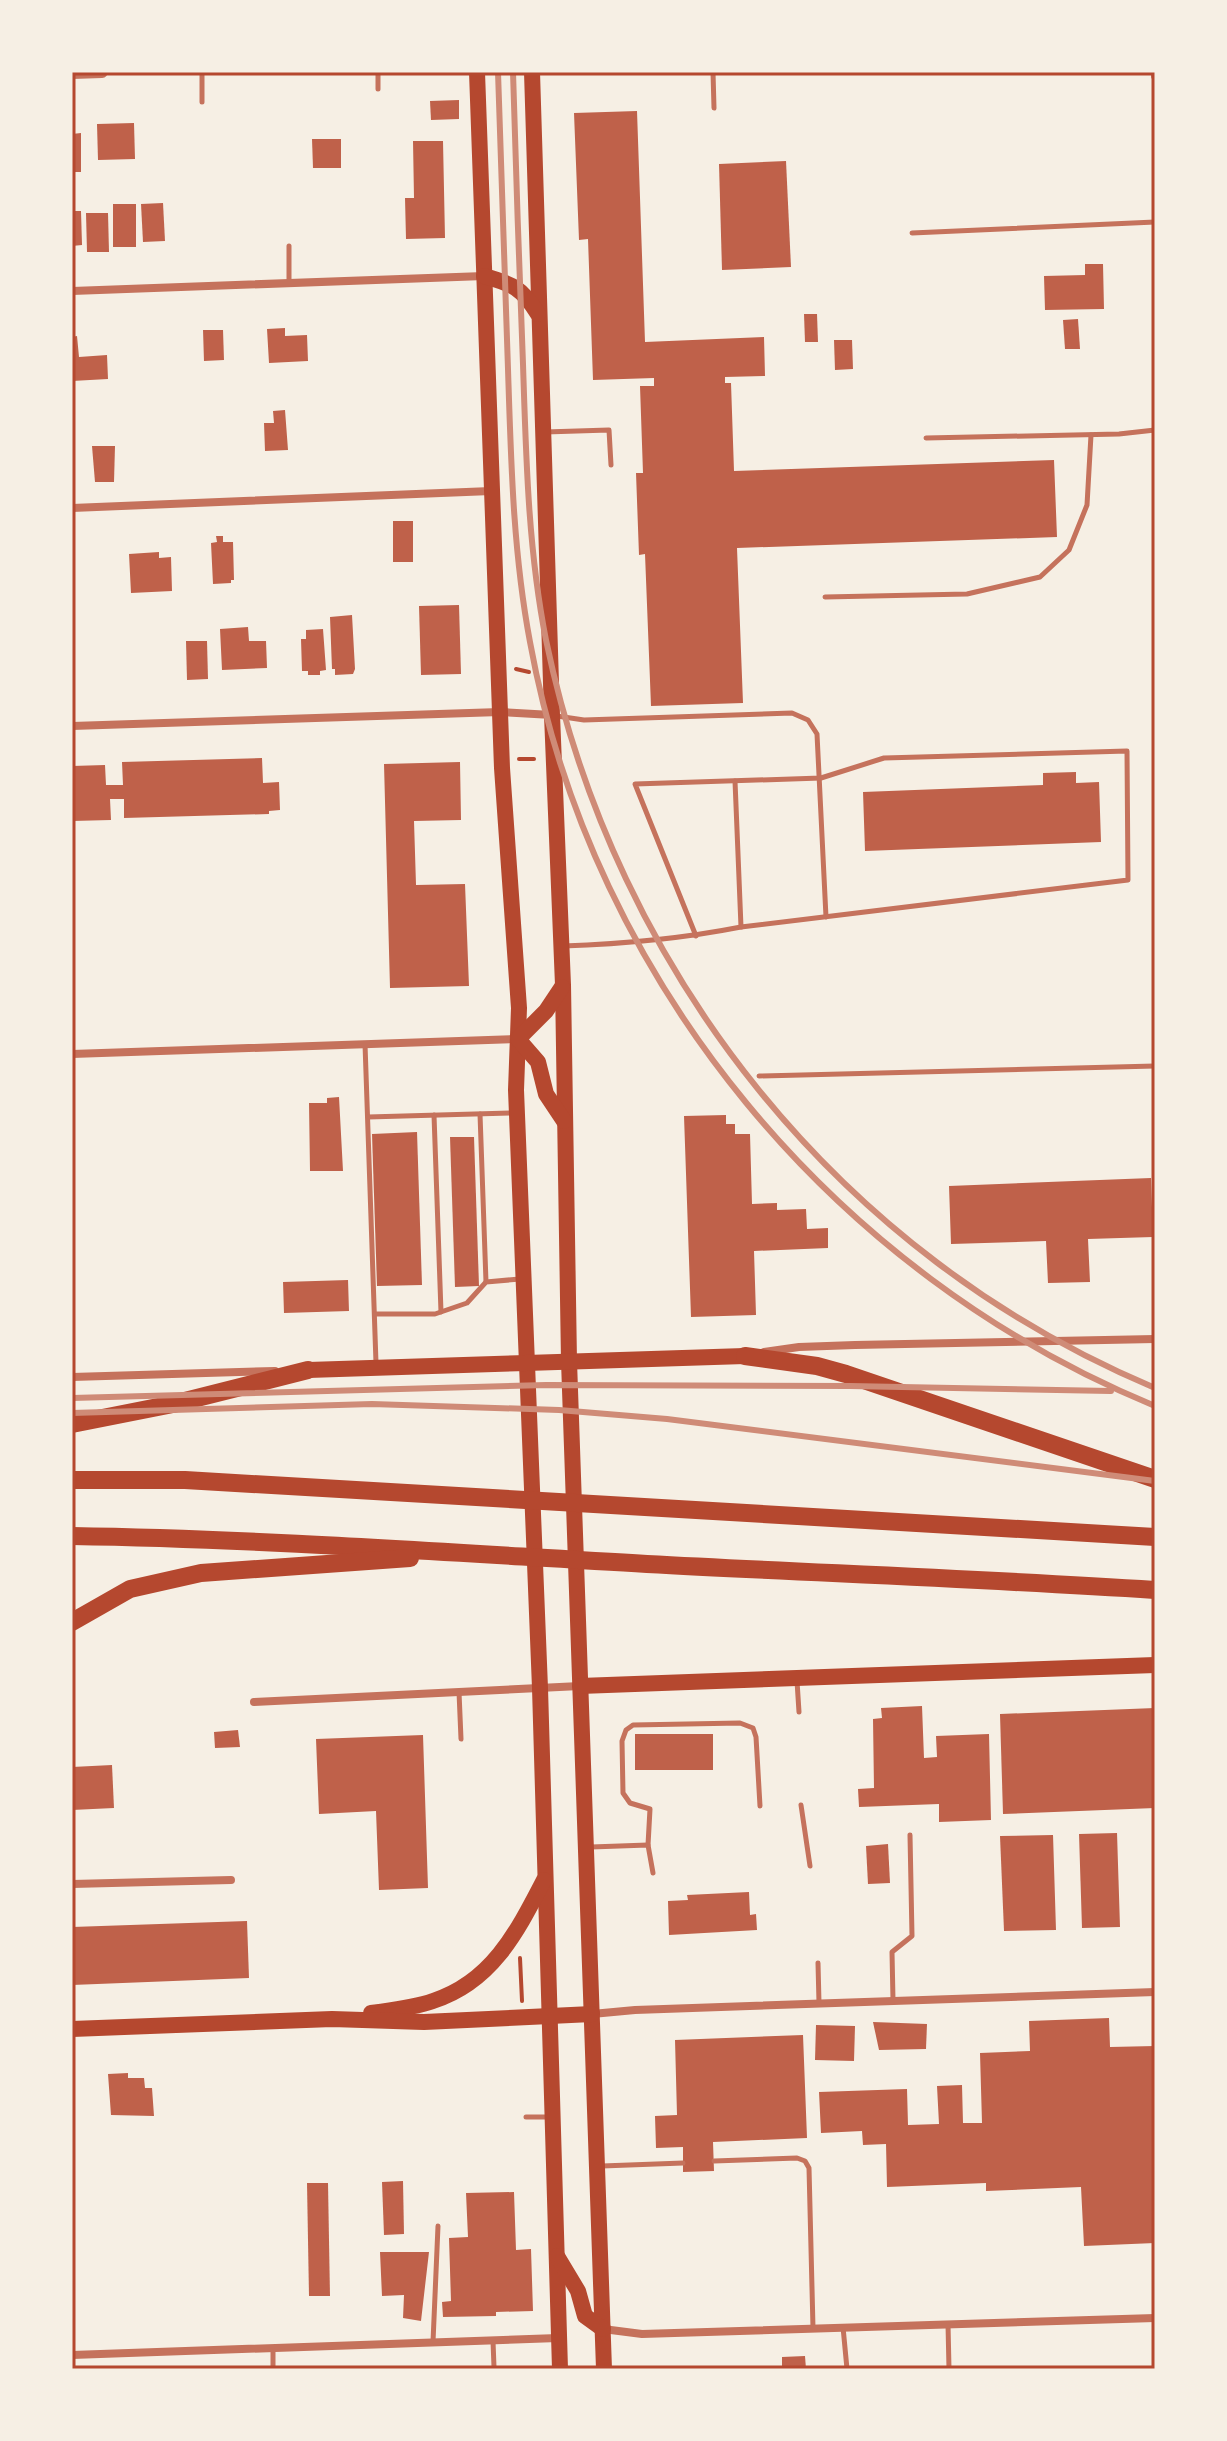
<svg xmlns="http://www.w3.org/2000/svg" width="1227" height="2441" viewBox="0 0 1227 2441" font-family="Montserrat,sans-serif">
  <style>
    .building { fill: #bf614a }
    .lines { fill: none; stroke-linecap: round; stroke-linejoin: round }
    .path { stroke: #b5482f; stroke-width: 4 }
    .service { stroke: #c5725c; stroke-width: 5 }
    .minor { stroke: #c5725c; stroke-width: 8 }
    .tertiary { stroke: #c5725c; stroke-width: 12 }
    .primary { stroke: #b5482f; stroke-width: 16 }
    .motorway { stroke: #b5482f; stroke-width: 18 }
    .rail { stroke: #cf8b77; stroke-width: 6 }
    .neatline { fill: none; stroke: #b5482f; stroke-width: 3 }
  </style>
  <rect width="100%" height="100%" fill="#f6efe4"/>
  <!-- building -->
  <g class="building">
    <path d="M459 100V119L431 120 430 101Z"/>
    <path d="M637 111 645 342 764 337 765 376 725 377V383H731L734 471 1054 460 1057 537 737 548 743 703 651 706 645 554 639 555 636 473H643L640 386H654V378L593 380 588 239 579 240 574 113Z"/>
    <path d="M134 123 135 159 98 160 97 124Z"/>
    <path d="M81 133V172H72V134Z"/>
    <path d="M312 139H341V168H313Z"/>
    <path d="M413 141H443L445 238 406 239 405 198H414Z"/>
    <path d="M786 161 791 267 722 270 719 164Z"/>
    <path d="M163 203 165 241 143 242 141 204Z"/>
    <rect x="113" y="204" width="23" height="43"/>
    <path d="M72 211H81L82 245 72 246Z"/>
    <path d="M86 213H108L109 252H87Z"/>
    <path d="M1085 264H1103L1104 309 1045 310 1044 276 1085 275Z"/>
    <path d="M804 314H817L818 342H805Z"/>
    <path d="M1078 319 1080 349H1065L1063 320Z"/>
    <path d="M285 328V336L307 335 308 361 269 363 267 329Z"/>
    <path d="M203 330H223L224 360 204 361Z"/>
    <path d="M77 336 79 357 107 355 108 379 72 381V337Z"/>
    <path d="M834 340H852L853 369 835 370Z"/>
    <path d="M285 410 288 450 265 451 264 423H274L273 411Z"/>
    <path d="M92 446H115L114 482H95Z"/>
    <rect x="393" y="521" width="20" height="41"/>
    <path d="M216 536H223V542H233L234 580H231V583L213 584 211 543 217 542Z"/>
    <path d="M159 552V558L171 557 172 591 131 593 129 554Z"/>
    <path d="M459 605 461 674 421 675 419 606Z"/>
    <path d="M352 615 355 669 353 674 335 675V669H332L330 617Z"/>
    <path d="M248 627 249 641H266L267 668 222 670 220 629Z"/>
    <path d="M323 629 326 670 320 671V675H308V671H302L301 639H306V630Z"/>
    <path d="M186 641H207L208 679 187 680Z"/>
    <path d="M262 758 263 783 279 782 280 810 269 811V814L124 818V799H110L111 820 72 821V766L105 765 106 785H123L122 762Z"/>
    <path d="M460 762 461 820 414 821 416 885 465 884 469 986 390 988 384 764Z"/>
    <path d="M1076 772V783L1099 782 1101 842 865 851 863 792 1043 785V773Z"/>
    <path d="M339 1097 343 1171H310L309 1103H327V1098Z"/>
    <path d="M726 1115V1124H735V1134H750L752 1204 777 1203V1210L806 1209 807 1229 828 1228V1248L754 1251 756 1315 691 1317 684 1116Z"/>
    <path d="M417 1132 422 1285 377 1286 372 1134Z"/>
    <path d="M450 1137H474L479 1286 455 1287Z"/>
    <path d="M1151 1178 1153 1237 1088 1239 1090 1282 1048 1283 1046 1241 951 1244 949 1186Z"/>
    <path d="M348 1280 349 1311 284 1313 283 1282Z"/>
    <path d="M922 1706 924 1758 937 1757 936 1736 989 1734 991 1820 939 1822V1804L859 1807 858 1789 874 1788 873 1719 882 1718 881 1708Z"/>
    <path d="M1155 1708V1808L1003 1814 1000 1714Z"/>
    <path d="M238 1730 240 1747 215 1748 214 1732Z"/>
    <rect x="635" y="1734" width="78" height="36"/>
    <path d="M423 1735 428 1888 379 1890 376 1811 319 1814 316 1739Z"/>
    <path d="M112 1765 114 1808 72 1810V1767Z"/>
    <path d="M1117 1833 1120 1927 1082 1928 1079 1834Z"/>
    <path d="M1053 1835 1056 1930 1004 1931 1000 1836Z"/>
    <path d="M888 1844 890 1883 868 1884 866 1846Z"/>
    <path d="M749 1892 750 1915 756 1914 757 1930 669 1935 668 1901 688 1900 687 1895Z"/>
    <path d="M247 1921 249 1978 72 1985V1927Z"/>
    <path d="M1109 2018 1110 2047 1155 2046V2243L1084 2246 1081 2187 986 2191V2183L887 2187 886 2144 863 2145 862 2131 821 2133 819 2092 907 2089 908 2125 939 2124 937 2086 962 2085 963 2123H982L980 2053 1030 2051 1029 2021Z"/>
    <path d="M873 2022 927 2024 926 2049 879 2050Z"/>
    <path d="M816 2025 855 2026 854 2061 815 2060Z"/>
    <path d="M803 2035 807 2138 713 2142 714 2171 683 2172V2147L656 2148 655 2116 677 2115 675 2040Z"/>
    <path d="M128 2073V2078H144L145 2088H152L154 2116 111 2115 108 2074Z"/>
    <path d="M403 2181 404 2234 384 2235 382 2182Z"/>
    <path d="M307 2183H328L330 2296H309Z"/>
    <path d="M514 2192 516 2250 531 2249 533 2311 496 2312V2316L443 2317 442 2302 451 2301 449 2238 468 2237 466 2193Z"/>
    <path d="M380 2252H429L421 2321 403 2318 404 2295 382 2296Z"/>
    <path d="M805 2356 806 2369H782V2357Z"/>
  </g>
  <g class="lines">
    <!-- path -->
    <g class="path">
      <path d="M516 669 529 672"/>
      <path d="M519 759H534"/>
      <path d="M520 1958 522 2001"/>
    </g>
    <!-- service -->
    <g class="service">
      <path d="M202 72V102"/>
      <path d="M378 72V89"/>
      <path d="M713 72 714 108"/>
      <path d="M912 233 1155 222"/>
      <path d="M289 284V246"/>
      <path d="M545 432 609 430 611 465"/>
      <path d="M926 438 1119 434 1155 430"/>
      <path d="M825 597 967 594 1040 577 1069 550 1087 505 1091 435"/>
      <path d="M557 716 584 720 792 713 808 720 817 734 826 917"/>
      <path d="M735 781 741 927"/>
      <path d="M563 946C624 944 680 939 741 927L1128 880 1127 751 884 758 821 778 635 784 696 936"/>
      <path d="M365 1044 376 1363"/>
      <path d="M759 1076 1155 1066"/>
      <path d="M480 1114 486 1282"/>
      <path d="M434 1115 441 1312"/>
      <path d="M368 1117 512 1113"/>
      <path d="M375 1314H435L467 1303 486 1282 520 1279"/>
      <path d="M797 1681 799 1712"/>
      <path d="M459 1692 461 1739"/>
      <path d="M801 1805 810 1866"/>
      <path d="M648 1845 650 1809 630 1803 623 1793 622 1741 626 1730 633 1725 740 1723 753 1728 756 1737 760 1806"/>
      <path d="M591 1847 648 1845 653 1873"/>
      <path d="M818 1963 819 2003"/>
      <path d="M893 2000 892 1952 912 1936 910 1835"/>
      <path d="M526 2117H551"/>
      <path d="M714 2161 797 2158 805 2161 809 2168 813 2328"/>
      <path d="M602 2166 683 2163"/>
      <path d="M948 2324 949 2369"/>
      <path d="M843 2327 847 2369"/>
      <path d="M493 2341 494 2367"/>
      <path d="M433 2342 438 2226"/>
      <path d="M273 2349V2369"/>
    </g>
    <!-- minor -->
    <g class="minor">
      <path d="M1155 72V76"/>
      <path d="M72 291 484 276"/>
      <path d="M72 508 491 491"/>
      <path d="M72 726 500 712 552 715"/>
      <path d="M72 1054 518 1039"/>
      <path d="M764 1352 799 1347 855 1345 1155 1339"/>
      <path d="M72 1377 275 1371"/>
      <path d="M254 1702 580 1686"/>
      <path d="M72 1884 231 1880"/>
      <path d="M592 2014 635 2010 1155 1992"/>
      <path d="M603 2329 642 2334 1155 2318"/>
      <path d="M72 2355 558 2338"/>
    </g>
    <!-- tertiary -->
    <path class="tertiary" d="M72 73 102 72"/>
    <!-- primary -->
    <g class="primary">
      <path d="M477 72 502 768 519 1008 516 1090 540 1688 560 2369"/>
      <path d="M532 72 552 715 563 985 569 1361 604 2369"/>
      <path d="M484 276C513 284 522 288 538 314"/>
      <path d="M562 987 546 1011 518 1039 538 1062 546 1094 564 1121"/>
      <path d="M308 1370C454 1366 599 1360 745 1356"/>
      <path d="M580 1686 1155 1665"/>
      <path d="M371 2013C392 2010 413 2008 433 2001 492 1982 517 1932 544 1880"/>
      <path d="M72 2029 332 2019 424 2022 592 2014"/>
      <path d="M557 2256 578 2291 585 2316 603 2329"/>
    </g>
    <!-- motorway -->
    <g class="motorway">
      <path d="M745 1356 817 1366 846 1374 1155 1479"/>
      <path d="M72 1424 173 1404 308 1370"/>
      <path d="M72 1480H185L1155 1537"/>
      <path d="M72 1536C264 1539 455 1553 647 1564 816 1573 986 1579 1155 1590"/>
      <path d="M72 1622 130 1589 201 1573 410 1558"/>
    </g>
    <!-- rail -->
    <g class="rail">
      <path d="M498 72C502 171 505 270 508 369 511 461 513 552 530 642 592 983 836 1275 1155 1406"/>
      <path d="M513 72C516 169 519 267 523 364 526 456 528 549 546 640 615 973 840 1256 1155 1388"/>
      <path d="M72 1398 546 1385 850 1386 1111 1391"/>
      <path d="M72 1413 372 1404 559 1410 667 1419 1155 1481"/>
    </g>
  </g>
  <!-- border -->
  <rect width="1227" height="2441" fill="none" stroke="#f6efe4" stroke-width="148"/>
  <rect x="74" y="74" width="1079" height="2293" class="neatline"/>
</svg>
